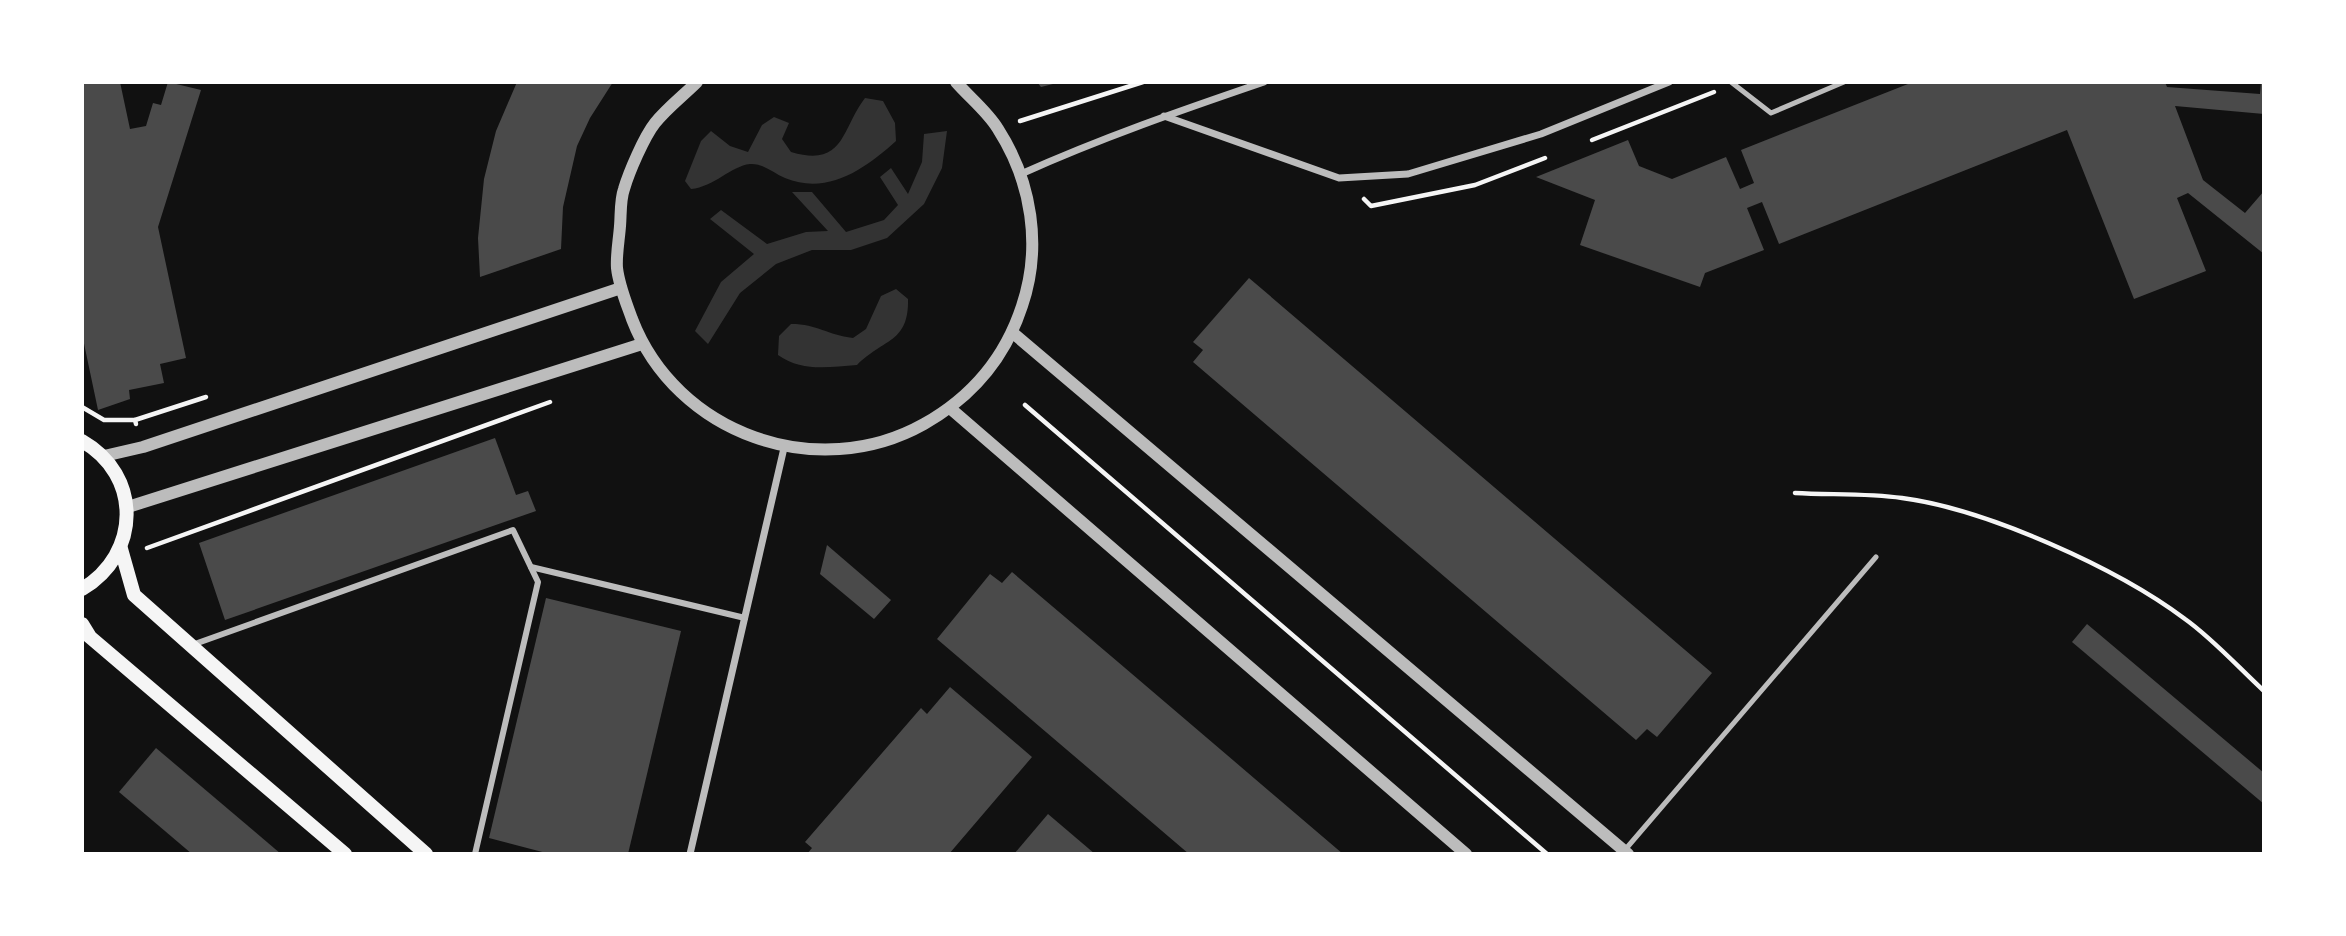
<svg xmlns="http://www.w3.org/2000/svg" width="2346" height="936" viewBox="0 0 2346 936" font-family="Roboto,sans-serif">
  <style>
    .water { fill: #333 }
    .building { fill: #4a4a4a }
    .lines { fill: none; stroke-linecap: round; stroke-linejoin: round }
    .path { stroke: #f5f5f5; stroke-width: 4.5 }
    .service { stroke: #bcbcbc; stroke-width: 5 }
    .pedestrian { stroke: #bcbcbc; stroke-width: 6 }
    .minor { stroke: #bcbcbc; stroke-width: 7 }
    .tertiary { stroke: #bcbcbc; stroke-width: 12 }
    .secondary { stroke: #f5f5f5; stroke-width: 14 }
  </style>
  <rect width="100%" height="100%" fill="#111"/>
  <!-- water -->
  <g class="water">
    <path d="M865 98 883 101 895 123 896 141C866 168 828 196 785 178 773 173 763 163 750 164 731 166 714 187 691 189L685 181 701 141 711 131 730 146 748 152 762 125 774 117 789 123 782 139 791 152C845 168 841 129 865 98Z"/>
    <path d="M947 131 942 168 924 204 887 238 851 250H812L776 264 740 293 708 344 695 331 721 282 754 254 710 219 721 210 767 244 806 232 828 231 792 192H812L846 232 884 220 898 205 880 177 891 168 908 194 922 162 924 134Z"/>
    <path d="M896 289 908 299C909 343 884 338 857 365 828 367 802 372 778 355L779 336 791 324C818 324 827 335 853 338L866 329 881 296Z"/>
  </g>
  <!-- building -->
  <g class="building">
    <path d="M82 82H120L130 129 146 126 153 103 161 105 168 82 201 90 158 227 186 358 160 364 164 383 129 390 130 399 98 410 82 334Z"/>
    <path d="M517 82H613L590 118 577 146 563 207 561 249 480 277 478 238 484 179 496 131Z"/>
    <path d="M1037 82H1057V83L1041 87Z"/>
    <path d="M1913 82H2165L2167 87 2260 94 2261 82H2264V114L2175 106 2203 180 2245 213 2264 191V254L2188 193 2177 198 2206 271 2134 299 2067 130 1779 244 1762 202 1747 208 1764 250 1705 273 1700 287 1580 245 1595 200 1536 177 1628 140 1639 166 1672 179 1726 157 1740 189 1754 183 1741 150Z"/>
    <path d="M1249 278 1712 673 1657 737 1647 729 1636 740 1193 362 1203 350 1193 342Z"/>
    <path d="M495 438 516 495 528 491 536 511 225 620 199 543Z"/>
    <path d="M827 545 891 600 874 619 820 574Z"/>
    <path d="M1012 572 1118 662 1343 854H1189L937 639 990 574 1002 583Z"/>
    <path d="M546 598 681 631 628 854H550L489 838Z"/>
    <path d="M2087 624 2264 773V804L2072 642Z"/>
    <path d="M950 687 1032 757 949 854H807L812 848 805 842 921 708 927 714Z"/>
    <path d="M156 748 254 831 281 854H192L119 792Z"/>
    <path d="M1048 814 1095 854H1014Z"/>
  </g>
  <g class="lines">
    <!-- path -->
    <g class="path">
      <path d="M1020 121 1143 82"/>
      <path d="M1592 140 1714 92"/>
      <path d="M1364 199 1371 206 1475 185 1545 158"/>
      <path d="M1025 405 1547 854"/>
      <path d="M82 407 104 420H135"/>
      <path d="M136 424 135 420 206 397"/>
      <path d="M1795 493C1830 495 1867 493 1902 498 1986 509 2117 568 2185 619 2213 639 2238 667 2264 691"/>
      <path d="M147 548 550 402"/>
    </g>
    <!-- service -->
    <g class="service">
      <path d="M1731 82 1771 113 1844 82"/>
      <path d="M1624 851 1876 557"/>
    </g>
    <!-- pedestrian -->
    <g class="pedestrian">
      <path d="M531 567 745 618"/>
      <path d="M192 645 513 530 538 582 475 854"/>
    </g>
    <!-- minor -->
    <g class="minor">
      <path d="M1164 116 1339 178 1408 174 1541 134 1669 82"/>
      <path d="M1021 174C1101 138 1182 110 1264 82"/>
      <path d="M690 854 784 448"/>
    </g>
    <!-- tertiary -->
    <g class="tertiary">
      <path d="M697 82C684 95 667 108 655 123 644 137 629 172 624 189 620 200 621 215 620 226 619 240 616 255 617 268 619 286 626 302 632 319 676 434 817 484 924 424 972 397 1005 358 1022 306 1042 247 1032 182 998 129 988 112 969 97 956 82"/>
      <path d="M1013 333 1628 854"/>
      <path d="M951 409 1466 854"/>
      <path d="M104 456 143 447 621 288"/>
      <path d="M128 507 642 344"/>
    </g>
    <!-- secondary -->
    <g class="secondary">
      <path d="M82 441C142 475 141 554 82 589"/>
      <path d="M121 549 134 595 426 854"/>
      <path d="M82 624 90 637 345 854"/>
    </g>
  </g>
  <!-- border -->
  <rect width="2346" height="936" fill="none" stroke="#ffffff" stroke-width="168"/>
</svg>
